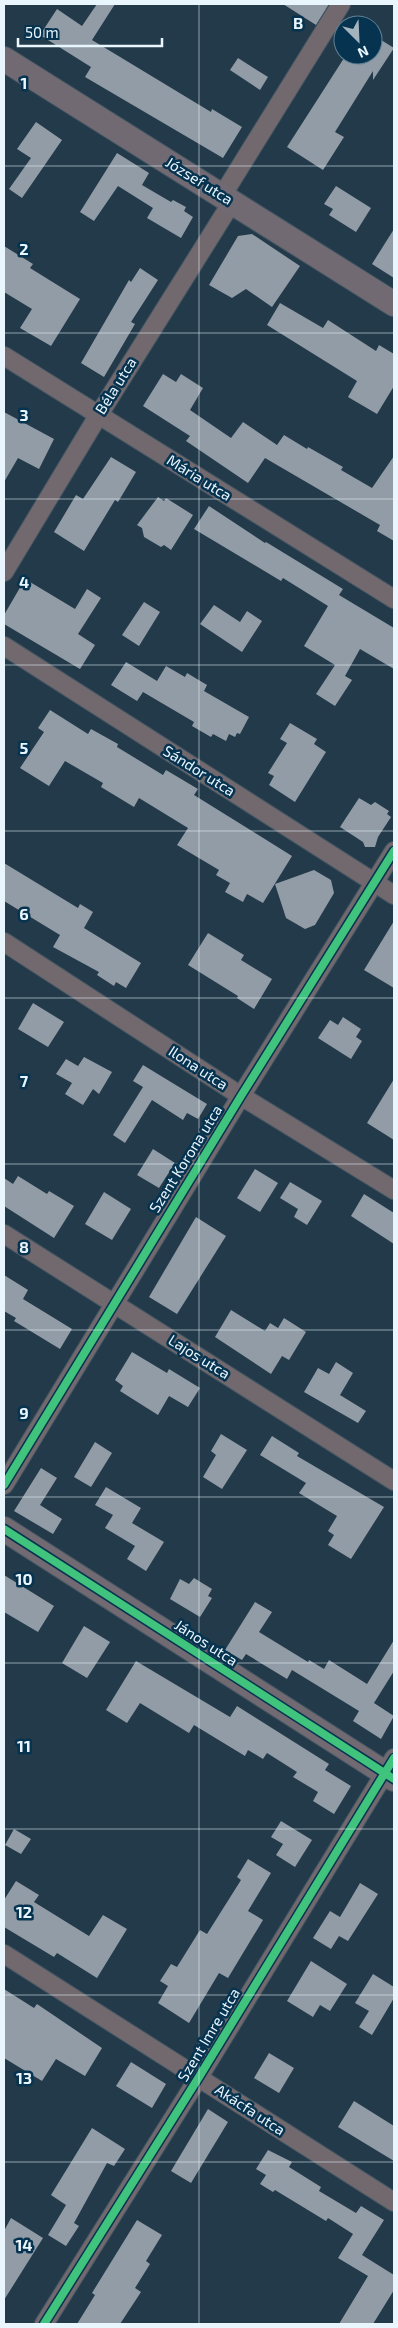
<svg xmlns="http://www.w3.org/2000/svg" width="398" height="2328" viewBox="0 0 398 2328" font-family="'Exo 2',sans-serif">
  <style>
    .building { fill: #919ca6 }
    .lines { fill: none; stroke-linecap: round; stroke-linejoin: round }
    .street-casing { stroke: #465763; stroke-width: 20 }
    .secondary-casing { stroke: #465763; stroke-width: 26 }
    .street { stroke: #72696f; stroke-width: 18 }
    .secondary { stroke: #716a73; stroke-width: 24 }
    .cycleway-casing { stroke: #06334f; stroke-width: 11 }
    .cycleway { stroke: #40c37c; stroke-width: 8 }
    .grid { fill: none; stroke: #eaf6fe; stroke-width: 1; stroke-opacity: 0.55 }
    .labels { text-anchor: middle; stroke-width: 5; stroke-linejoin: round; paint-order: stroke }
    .street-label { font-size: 15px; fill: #eaf6fe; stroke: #06334f }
    .grid-label { font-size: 16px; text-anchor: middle; font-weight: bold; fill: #eaf6fe; stroke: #06334f; stroke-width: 5; stroke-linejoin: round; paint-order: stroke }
  </style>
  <rect width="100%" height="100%" fill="#233a4a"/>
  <!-- building -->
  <g class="building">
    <path d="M97 4H115L92 40 211 112 212 109 242 127 223 158 85 77 91 67 40 35 57 9 82 26Z"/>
    <path d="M283 4H329L316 25Z"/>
    <path d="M373 35 394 48 373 80V71L335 132 344 137 323 170 287 147 346 55H373Z"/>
    <path d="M238 58 268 77 260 90 230 70Z"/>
    <path d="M36 122 62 140 22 198 9 189 31 158 17 149Z"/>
    <path d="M117 153 149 173 142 185 171 202 173 200 186 207 184 211 193 217 181 238 147 218 153 208 118 186 94 221 80 212Z"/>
    <path d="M336 186 371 208 356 232 329 215 333 209 324 204Z"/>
    <path d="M394 229V278L372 264Z"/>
    <path d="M252 234 300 266 272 307 246 289 232 298 209 285 238 236Z"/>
    <path d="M4 246 33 264 30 268 80 299 51 346 20 328 32 309 4 292Z"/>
    <path d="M140 268 158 280 131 322 135 324 104 377 81 363 129 280 131 282Z"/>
    <path d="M280 303 323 328 328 320 376 351 379 345 394 354V386L377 414 348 397 357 381 267 325Z"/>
    <path d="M163 374 176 382 181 374 203 388 190 410 231 438 243 422 277 445 284 435 307 449 308 447 343 467 341 470 372 488 394 456V541L377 531 380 525 265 458 248 483 186 441 190 436 143 406Z"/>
    <path d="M4 412 54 439 39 469 18 458 4 482Z"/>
    <path d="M111 457 136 472 118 502 115 500 84 551 54 532 76 495 83 499Z"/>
    <path d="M158 497 164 501 166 498 193 515 171 550 164 545 161 547 144 537 142 528 137 525Z"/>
    <path d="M209 506 265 543 266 542 343 589 339 595 394 628V669L360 649 345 676 352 680 335 706 316 694 335 665 304 646 328 606 283 578 281 581 194 529Z"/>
    <path d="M25 579 75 609 87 589 101 598 78 634 95 645 80 669 4 624V615Z"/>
    <path d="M144 602 160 612 139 646 122 635Z"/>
    <path d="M214 605 240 622 247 611 262 621 242 652 200 624Z"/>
    <path d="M126 662 157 681 166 666 185 677 187 673 207 685 204 691 249 717 240 734 237 733 235 737 229 734 226 741 213 734 211 737 192 726 194 722 143 692 137 701 111 685Z"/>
    <path d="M50 710 88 734 91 729 118 744 117 747 163 775 166 770 198 789 194 795 292 856 263 903 247 894 243 902 225 892 230 883 216 875 219 870 177 845 188 828 139 798 134 807 101 787 103 783 65 761 49 786 20 768 44 732 38 728Z"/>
    <path d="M290 723 317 739 314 744 326 752 295 802 269 785 274 776 268 773 287 743 280 739Z"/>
    <path d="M359 798 371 805 375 802 389 811 387 814 391 817 378 837 375 847H365L363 842 340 827Z"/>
    <path d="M4 863 78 908 80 904 93 912 84 928 141 963 126 988 116 982 114 986 97 975 99 972 53 947 60 935 4 901Z"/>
    <path d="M314 870 331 880 334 893 315 925 305 929 286 918 275 884Z"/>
    <path d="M394 921V988L364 970Z"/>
    <path d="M208 933 244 955 241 960 272 979 254 1009 237 998 238 996 188 965Z"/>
    <path d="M33 1003 64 1022 48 1047 18 1029Z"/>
    <path d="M343 1017 361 1029 356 1037 362 1041 351 1059 318 1038 330 1020 338 1025Z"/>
    <path d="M84 1057 112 1072 99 1094 93 1089 83 1105 65 1094 72 1083 56 1074 66 1059 78 1066Z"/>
    <path d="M143 1065 207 1104 198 1119 187 1113 183 1120 152 1100 125 1143 113 1135 143 1087 133 1081Z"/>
    <path d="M394 1079V1140L367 1123Z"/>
    <path d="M153 1149 175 1163 159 1188 137 1175Z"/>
    <path d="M255 1169 278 1183 260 1212 237 1198Z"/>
    <path d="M18 1176 47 1194 49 1191 74 1206 54 1238 4 1206V1178L13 1184Z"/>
    <path d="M290 1182 322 1201 307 1225 294 1217 298 1209 280 1198Z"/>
    <path d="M104 1192 131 1209 112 1240 85 1224Z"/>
    <path d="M364 1194 394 1213V1244L351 1216Z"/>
    <path d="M196 1217 226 1236 177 1314 149 1297Z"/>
    <path d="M4 1275 28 1290 23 1299 72 1329 60 1349 14 1321 16 1318 4 1311Z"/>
    <path d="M231 1310 265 1331 270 1323 278 1328 284 1318 306 1332 289 1360 282 1356 271 1374 215 1337Z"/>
    <path d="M132 1352 167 1373 169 1369 200 1388 188 1407 169 1396 158 1415 120 1391 123 1386 115 1380Z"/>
    <path d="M336 1362 353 1373 340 1395 366 1411 358 1423 304 1392 318 1368 329 1374Z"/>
    <path d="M221 1434 247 1450 222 1489 203 1477 216 1455 211 1451Z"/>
    <path d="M272 1436 299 1453 297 1456 384 1507 351 1559 328 1545 334 1535 328 1531 337 1516 299 1493 306 1483 260 1455Z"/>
    <path d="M95 1442 112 1453 91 1487 74 1477Z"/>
    <path d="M41 1468 57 1478 40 1505 62 1519 53 1534 14 1511Z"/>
    <path d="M106 1487 141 1508 132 1523 164 1542 146 1571 127 1559 135 1546 105 1528 113 1515 95 1505Z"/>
    <path d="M4 1575 54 1606 38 1632 4 1612Z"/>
    <path d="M194 1578 212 1589 208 1596 212 1598 200 1617 170 1599 180 1579 189 1584Z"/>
    <path d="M255 1602 272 1612 259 1632 308 1662 309 1660 324 1669 329 1660 367 1684 394 1640V1671L374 1703 394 1716 381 1739 353 1721 359 1711 292 1670 287 1679 246 1654 242 1660 225 1650Z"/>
    <path d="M84 1626 110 1642 87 1678 62 1663Z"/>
    <path d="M136 1661 230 1717 237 1706 329 1764 325 1770 351 1786 334 1814 313 1801 318 1792 293 1777 297 1772 267 1753 263 1759 248 1750 245 1756 194 1725 189 1733 140 1703 127 1723 106 1710Z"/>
    <path d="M281 1821 312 1840 295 1867 276 1855 283 1844 271 1837Z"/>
    <path d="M14 1829 31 1839 21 1854 5 1845Z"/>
    <path d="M248 1859 271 1873 248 1911 263 1920 228 1978 219 1973 189 2023 158 2003 168 1986 160 1981 171 1964 177 1967 200 1930 207 1934 241 1880 237 1877Z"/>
    <path d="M16 1881 39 1895 34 1902 89 1936 103 1915 127 1929 97 1978 57 1953 54 1957 4 1927V1900Z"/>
    <path d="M360 1883 378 1894 348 1941 339 1936 331 1949 313 1938 330 1911 340 1917Z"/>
    <path d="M311 1961 347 1984 330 2011 320 2005 313 2017 287 2001Z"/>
    <path d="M373 1974 394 1987V1998L372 2035 359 2027 369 2011 355 2003Z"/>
    <path d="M4 1989 34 2008 37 2004 102 2048 85 2076 56 2059 42 2081 4 2058Z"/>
    <path d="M269 2053 294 2068 279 2093 254 2078Z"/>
    <path d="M131 2062 166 2084 152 2108 116 2086Z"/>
    <path d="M354 2101 394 2126V2161L338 2127Z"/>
    <path d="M208 2109 228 2122 191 2183 171 2171Z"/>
    <path d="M92 2128 125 2149 114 2166 107 2163 74 2223 79 2226 66 2246 48 2235 66 2205 51 2195Z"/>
    <path d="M268 2150 292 2162 289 2167 321 2187 319 2191 356 2213 361 2206 384 2220 362 2255 394 2275V2290L373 2324H339L368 2276 338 2258 353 2234 328 2218 326 2221 275 2190 273 2192 260 2184 266 2175 256 2169Z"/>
    <path d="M11 2218 43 2238 4 2300V2231Z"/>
    <path d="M137 2220 162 2235 146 2261 150 2264 135 2288 141 2292 120 2324H77L95 2295 92 2293Z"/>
  </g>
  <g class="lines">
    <defs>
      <g id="street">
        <path d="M222 196 341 4"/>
        <path d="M4 356 394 599"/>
        <path d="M4 572 98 416 232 202"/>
        <path d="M4 646 394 895"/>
        <path d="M4 942 241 1096 394 1190"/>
        <path d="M4 1234 394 1481"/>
        <path d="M4 1485 241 1096 394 851"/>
        <path d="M4 1954 394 2202"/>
        <path d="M44 2324 199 2077 394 1758"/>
      </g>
      <g id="secondary">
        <path d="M4 59 394 304"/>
        <path d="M4 1529 394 1779"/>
      </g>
    </defs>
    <!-- street casing -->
    <use href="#street" class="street-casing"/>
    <!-- secondary casing -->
    <use href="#secondary" class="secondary-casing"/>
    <!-- street -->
    <use href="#street" class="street"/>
    <!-- secondary -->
    <use href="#secondary" class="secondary"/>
    <defs>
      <g id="cycleway">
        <path d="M4 1485 241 1096 394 851"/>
        <path d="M4 1529 394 1779"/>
        <path d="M44 2324 199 2077 394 1758"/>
      </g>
    </defs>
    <!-- cycleway casing -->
    <use href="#cycleway" class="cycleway-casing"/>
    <!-- cycleway -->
    <use href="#cycleway" class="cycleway"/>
  </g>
  <!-- grid -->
  <path class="grid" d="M199 4V2324M4 166H394M4 333H394M4 499H394M4 665H394M4 831H394M4 998H394M4 1164H394M4 1330H394M4 1497H394M4 1663H394M4 1829H394M4 1995H394M4 2162H394"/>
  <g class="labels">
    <!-- street labels -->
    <g class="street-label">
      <text transform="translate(199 181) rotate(32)" y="5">József utca</text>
      <text transform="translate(116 386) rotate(-58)" y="5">Béla utca</text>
      <text transform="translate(199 478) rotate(32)" y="5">Mária utca</text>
      <text transform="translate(199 771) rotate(32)" y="5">Sándor utca</text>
      <text transform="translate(198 1068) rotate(33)" y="5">Ilona utca</text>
      <text transform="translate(186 1159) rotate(-58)" y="5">Szent Korona utca</text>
      <text transform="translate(199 1357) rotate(32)" y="5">Lajos utca</text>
      <text transform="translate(206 1643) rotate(33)" y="5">János utca</text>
      <text transform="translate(209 2035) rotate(-59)" y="5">Szent Imre utca</text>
      <text transform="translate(250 2110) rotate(33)" y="5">Akácfa utca</text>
    </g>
  </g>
  <g class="grid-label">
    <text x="298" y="29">B</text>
    <text x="24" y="89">1</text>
    <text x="24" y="255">2</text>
    <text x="24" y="421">3</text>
    <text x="24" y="588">4</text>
    <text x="24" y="754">5</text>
    <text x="24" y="920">6</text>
    <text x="24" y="1087">7</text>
    <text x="24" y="1253">8</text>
    <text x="24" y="1419">9</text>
    <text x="24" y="1585">10</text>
    <text x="24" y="1752">11</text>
    <text x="24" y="1918">12</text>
    <text x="24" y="2084">13</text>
    <text x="24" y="2251">14</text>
  </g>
  <!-- border -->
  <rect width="398" height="2328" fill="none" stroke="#eaf6fe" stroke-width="10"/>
  <!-- north arrow -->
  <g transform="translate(358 40) rotate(156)"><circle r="24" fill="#06334f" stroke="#618195"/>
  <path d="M0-4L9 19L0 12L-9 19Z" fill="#a4b4bf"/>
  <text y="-8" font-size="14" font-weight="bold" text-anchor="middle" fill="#eaf6fe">N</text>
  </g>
  <!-- scale -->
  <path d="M18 38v8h144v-8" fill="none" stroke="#eaf6fe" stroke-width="2.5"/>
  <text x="25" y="38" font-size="15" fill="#eaf6fe" stroke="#06334f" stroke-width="4" paint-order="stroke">50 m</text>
</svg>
